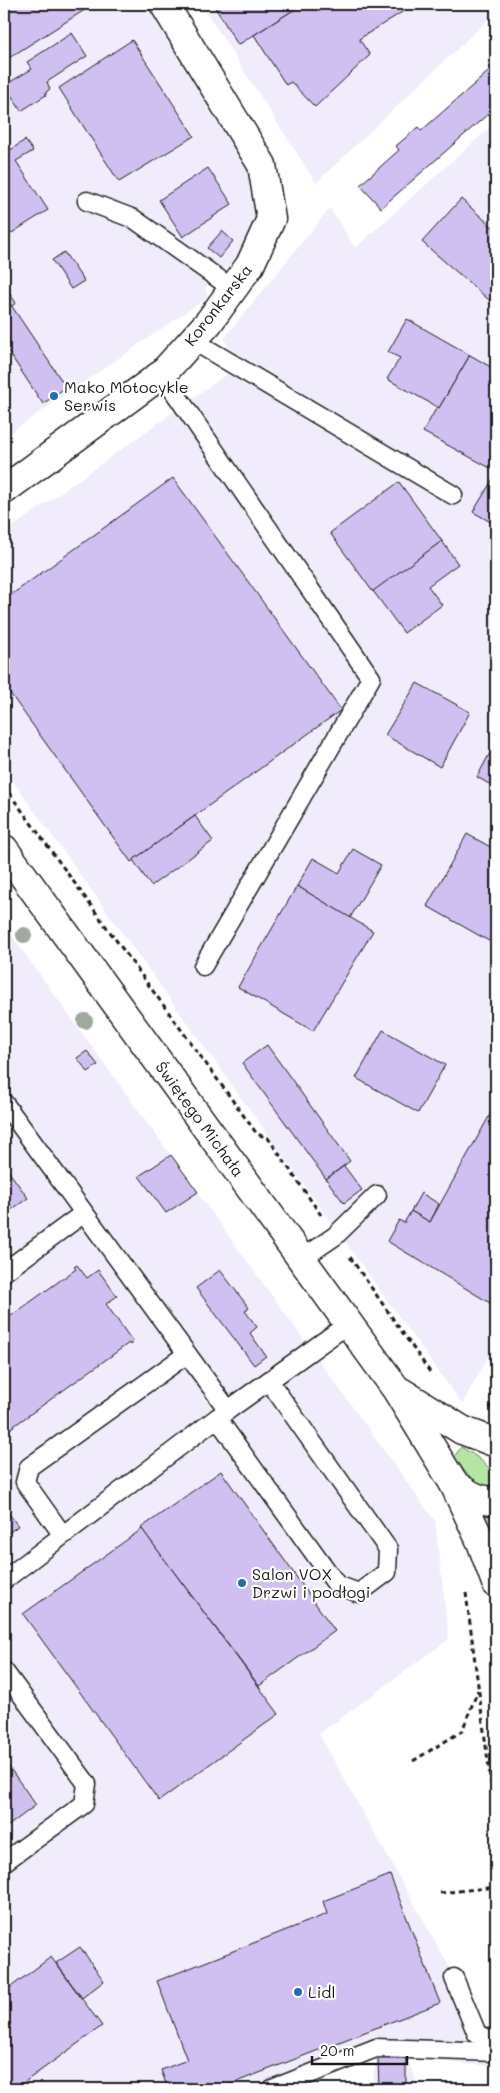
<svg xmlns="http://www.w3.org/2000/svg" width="500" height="2093" viewBox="0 0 500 2093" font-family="Mali,sans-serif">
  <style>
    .built { fill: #f1ecfb }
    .green { fill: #b5e5a5; stroke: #688060 }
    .building { fill: #d0c0f1; stroke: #1c1c1c }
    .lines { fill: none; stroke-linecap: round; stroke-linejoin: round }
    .service-casing { stroke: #1c1c1c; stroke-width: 21 }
    .minor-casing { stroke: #1c1c1c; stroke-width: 31 }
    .tertiary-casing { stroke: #1c1c1c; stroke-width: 31 }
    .path { stroke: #1c1c1c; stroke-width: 3; stroke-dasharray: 5 4; stroke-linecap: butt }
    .service { stroke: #fff; stroke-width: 18 }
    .minor { stroke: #fff; stroke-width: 28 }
    .tertiary { stroke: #fff; stroke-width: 28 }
    .tree { fill: #a0a99d }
    .poi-dot { fill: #1f6fb2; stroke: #fff; stroke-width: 2 }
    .labels { text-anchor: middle; stroke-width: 4.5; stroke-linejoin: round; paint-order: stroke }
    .street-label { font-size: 16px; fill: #1c1c1c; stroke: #fff }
    .poi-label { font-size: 16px; fill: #1c1c1c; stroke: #fff; text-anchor: start }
  </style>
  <rect width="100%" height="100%" fill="#fff"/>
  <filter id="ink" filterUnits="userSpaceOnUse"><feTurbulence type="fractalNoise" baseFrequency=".02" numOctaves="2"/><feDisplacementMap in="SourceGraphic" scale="10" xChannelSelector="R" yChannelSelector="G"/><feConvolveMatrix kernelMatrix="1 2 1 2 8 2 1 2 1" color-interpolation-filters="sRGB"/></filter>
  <g filter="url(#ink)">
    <!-- built -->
    <g class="built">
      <path d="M4 4H146L279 218 205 288 208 297 4 437Z"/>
      <path d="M201 4H496V12L316 183Z"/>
      <path d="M496 122V1343L462 1404 4 769V533L238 366 224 338 330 208 355 248Z"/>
      <path d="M4 925 435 1521 449 1639 319 1734 496 2050V2067L407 2058 420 2089H372L376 2058 292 2089H4Z"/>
    </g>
    <!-- green -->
    <g class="green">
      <path d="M461 1447 477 1457 496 1474V1492C472 1483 469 1477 454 1457Z"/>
      <path d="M478 1514 496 1516V1559Z"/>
    </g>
    <!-- building -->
    <g class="building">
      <path d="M4 4H94L4 61Z"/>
      <path d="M213 4H303L238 45Z"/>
      <path d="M303 4H415L359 39 370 55 315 107 291 82 286 85 254 35Z"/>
      <path d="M72 33 87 56 47 82 50 89 46 92V95L21 111 5 85 32 69 27 62Z"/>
      <path d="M132 40 194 136 119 182 59 88Z"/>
      <path d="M496 65V107L381 208 360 185 399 150 396 146 418 127 421 131Z"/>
      <path d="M25 140 33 151 16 161 48 210 4 238V143L9 151Z"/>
      <path d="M208 168 232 204 183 237 159 200Z"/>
      <path d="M461 199 496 230V306L422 242Z"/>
      <path d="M222 231 233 241 219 258 207 248Z"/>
      <path d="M64 252 84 281 71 289 52 260Z"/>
      <path d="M4 285 16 303 4 311Z"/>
      <path d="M11 305 66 387 43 404 4 345V311Z"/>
      <path d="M407 319 470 355 439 408 387 379 400 358 388 352Z"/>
      <path d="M470 355 496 370V471L423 432 437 407 439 408Z"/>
      <path d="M496 474V525L473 512Z"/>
      <path d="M173 478 341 710 131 862 4 685V600Z"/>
      <path d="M399 482 442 541 373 592 330 533Z"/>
      <path d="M442 541 458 564 428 586 442 605 404 633 373 591Z"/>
      <path d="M417 683 470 712 440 767 385 735Z"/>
      <path d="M496 742V788L477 777Z"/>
      <path d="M195 816 213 841 151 886 133 860Z"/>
      <path d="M467 834 496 850V945L427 906Z"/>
      <path d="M353 849 381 865 350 918 297 886 313 858 339 873Z"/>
      <path d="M297 886 373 931 313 1031 238 987Z"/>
      <path d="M383 1030 445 1065 418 1113 356 1078Z"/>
      <path d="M267 1045 350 1161 326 1179 242 1063Z"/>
      <path d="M87 1051 98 1065 88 1072 77 1058Z"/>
      <path d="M496 1104V1293L490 1303 387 1241 399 1220 404 1223 411 1211 430 1222Z"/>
      <path d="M171 1155 198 1192 166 1213 139 1176Z"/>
      <path d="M4 1165 28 1198 4 1215Z"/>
      <path d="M344 1166 362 1190 344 1203 326 1179Z"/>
      <path d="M421 1193 439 1204 430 1222 411 1211Z"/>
      <path d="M77 1265 87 1278 98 1270 117 1296 106 1304 133 1342 130 1345 129 1343 4 1433V1321L76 1269 74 1267Z"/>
      <path d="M220 1270 249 1308 245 1311 257 1327 250 1333 266 1356 254 1365 196 1288Z"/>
      <path d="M221 1471 335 1631 259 1686 141 1528Z"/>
      <path d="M4 1507 18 1526 4 1536Z"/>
      <path d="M142 1529 279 1714 159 1801 23 1614Z"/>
      <path d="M4 1760 36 1805 4 1829Z"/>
      <path d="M390 1875 440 2003 218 2089H168L161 2070 187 2060 157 1981 327 1914 323 1901Z"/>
      <path d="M80 1947 104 1981 82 1998 56 1963Z"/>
      <path d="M51 1957 102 2026 15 2089H4V1992Z"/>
      <path d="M378 2059H406V2089H379Z"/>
    </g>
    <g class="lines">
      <defs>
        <g id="service">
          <path d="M87 201 134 219 233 289"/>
          <path d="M192 340 453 495"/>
          <path d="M162 374 371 678 203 966"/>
          <path d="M4 1103 228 1410"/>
          <path d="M301 1259 335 1236 377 1195"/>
          <path d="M4 1272 84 1213"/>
          <path d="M217 1418 337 1585 359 1593 387 1572 388 1549 269 1381"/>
          <path d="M62 1534 25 1482 29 1467 187 1354"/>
          <path d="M4 1580 217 1418 348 1324"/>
          <path d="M4 1671 87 1784 84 1804 4 1862"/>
          <path d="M454 1978 477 2034 496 2042"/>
          <path d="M272 2089 376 2048 496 2052"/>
        </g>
        <path id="minor" d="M4 490 162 374 209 322 250 265 271 219 262 165 164 4"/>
        <g id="tertiary">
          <path d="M4 849 396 1389 454 1484 481 1542 496 1583"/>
          <path d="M401 1392 462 1430 496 1443"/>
          <path d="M454 1484C468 1494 478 1501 496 1501"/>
        </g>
      </defs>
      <!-- service casing -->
      <use href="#service" class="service-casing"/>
      <!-- minor casing -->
      <use href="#minor" class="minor-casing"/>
      <!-- tertiary casing -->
      <use href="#tertiary" class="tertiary-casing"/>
      <!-- path -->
      <g class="path">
        <path d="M4 786 257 1134 268 1138 321 1215"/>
        <path d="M350 1257 432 1375"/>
        <path d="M490 1408 496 1401"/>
        <path d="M466 1593 496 1823"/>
        <path d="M413 1761 462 1731 478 1690"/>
        <path d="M440 1893 496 1887"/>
      </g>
      <!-- service -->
      <use href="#service" class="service"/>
      <!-- minor -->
      <use href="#minor" class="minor"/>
      <!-- tertiary -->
      <use href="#tertiary" class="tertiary"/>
    </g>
    <!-- trees -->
    <g class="tree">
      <circle cx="24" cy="935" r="8"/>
      <circle cx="85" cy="1021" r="8"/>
    </g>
  </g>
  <!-- markers -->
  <g class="poi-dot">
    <circle cx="54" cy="396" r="5"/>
    <circle cx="242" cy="1583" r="5"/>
    <circle cx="298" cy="1992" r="5"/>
  </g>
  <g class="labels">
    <!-- street labels -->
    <g class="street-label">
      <text transform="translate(218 305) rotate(-52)" y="6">Koronkarska</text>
      <text transform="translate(200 1119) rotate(54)" y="6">Świętego Michała</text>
    </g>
    <!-- poi labels -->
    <g class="poi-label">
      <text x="64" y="393">Mako Motocykle<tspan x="64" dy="18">Serwis</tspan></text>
      <text x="252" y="1580">Salon VOX<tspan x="252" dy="18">Drzwi i podłogi</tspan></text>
      <text x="308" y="1998">Lidl</text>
    </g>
  </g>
  <!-- margin -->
  <rect width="500" height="2093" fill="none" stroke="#fff" stroke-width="20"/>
  <rect x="10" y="10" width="480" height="2073" fill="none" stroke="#1c1c1c" stroke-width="2" filter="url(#ink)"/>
  <!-- scale -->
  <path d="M312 2056v8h95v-8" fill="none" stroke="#1c1c1c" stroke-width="2.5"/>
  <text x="320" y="2056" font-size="15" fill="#1c1c1c" stroke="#ffffff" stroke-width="4" paint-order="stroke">20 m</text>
</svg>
